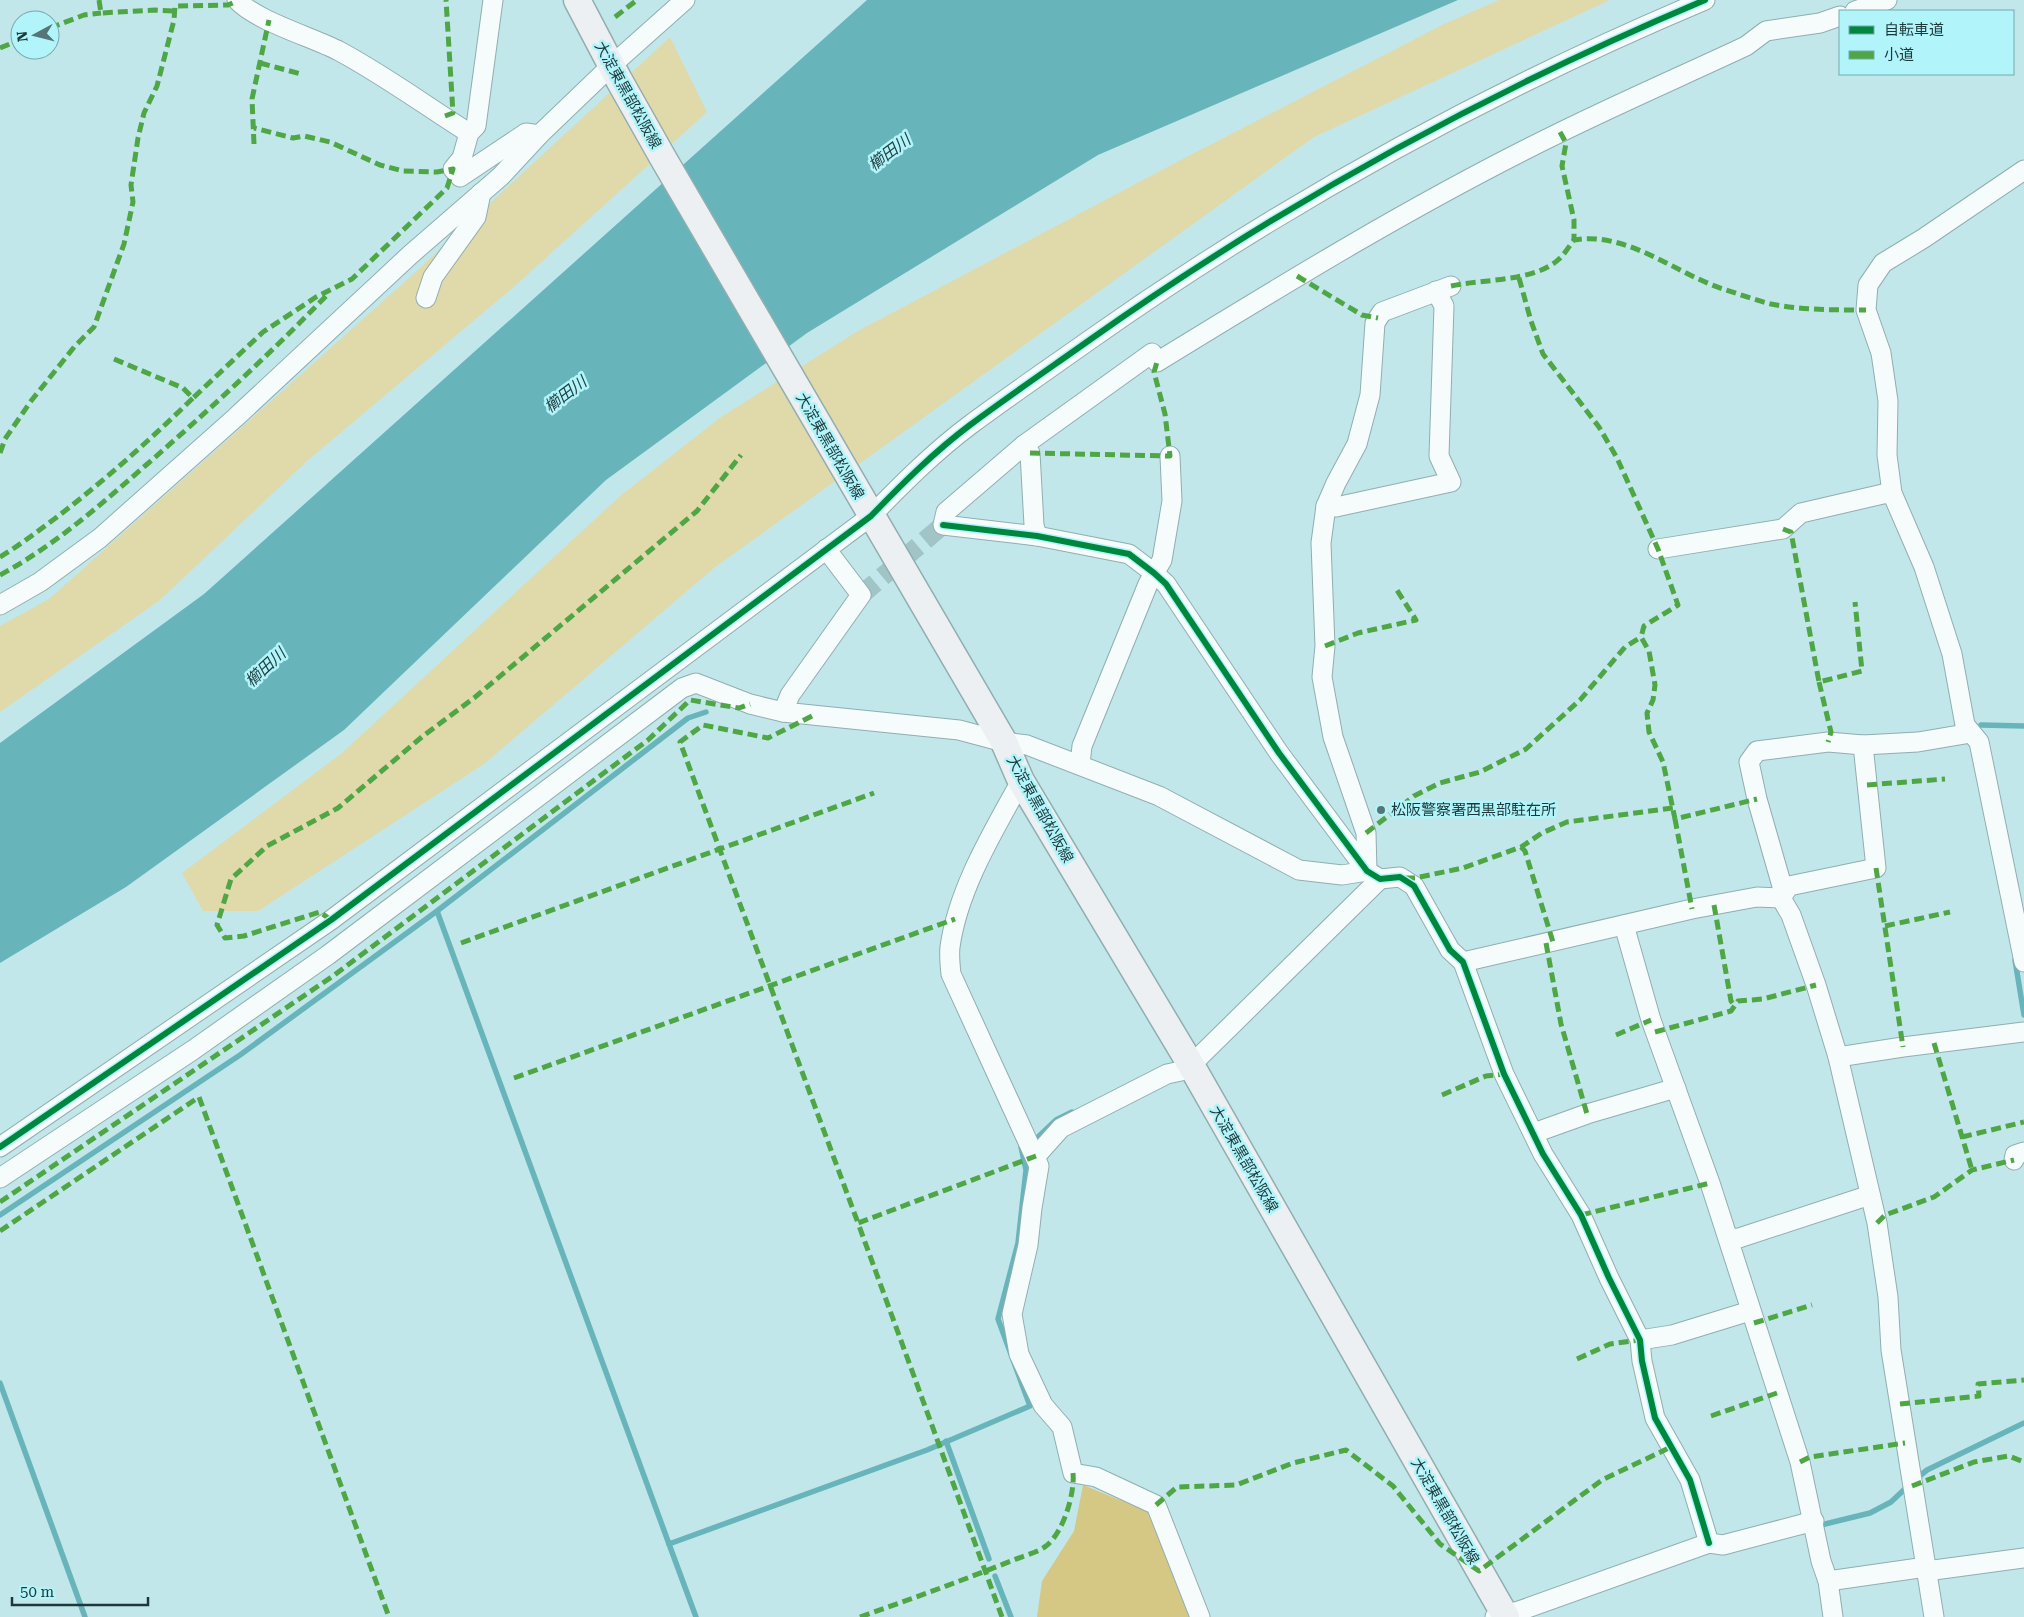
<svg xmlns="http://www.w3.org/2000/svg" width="2024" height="1617" viewBox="0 0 2024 1617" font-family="'Roboto Serif','Noto Sans JP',serif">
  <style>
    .green { fill: #e0d9aa }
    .forest { fill: #d5c884 }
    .water { fill: #67b5bb }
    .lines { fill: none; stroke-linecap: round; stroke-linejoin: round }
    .stream { stroke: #67b5bb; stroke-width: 5.5 }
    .minor-tunnel { stroke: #a1c4c7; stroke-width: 19; stroke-dasharray: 19 9; stroke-linecap: butt }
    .minor-casing { stroke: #90aeb0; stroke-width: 21 }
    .secondary-casing { stroke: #90aeb0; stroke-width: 29 }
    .minor { stroke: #f6fbfc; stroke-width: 19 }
    .secondary { stroke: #ecf0f2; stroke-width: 26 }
    .quiet { stroke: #4fa645; stroke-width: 5; stroke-dasharray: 10 5; stroke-linecap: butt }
    .cycleway-casing { stroke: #b1f5fb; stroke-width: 9 }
    .cycleway { stroke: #00873e; stroke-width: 6 }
    .poi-dot { fill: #567578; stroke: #b1f5fb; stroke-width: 2 }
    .labels { text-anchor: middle; stroke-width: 5; stroke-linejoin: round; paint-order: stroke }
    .street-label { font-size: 15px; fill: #1c383a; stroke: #b1f5fb }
    .poi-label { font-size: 15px; fill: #1c383a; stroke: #b1f5fb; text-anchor: start }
    .water-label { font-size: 16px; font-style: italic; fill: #234043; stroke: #b1f5fb }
  </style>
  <rect width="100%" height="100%" fill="#c2e7ea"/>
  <!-- green -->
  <g class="green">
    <path d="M1499 0H1610L1314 137 714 568 484 764 258 911H203L182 873 342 753 620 496 721 417 858 331 1177 162 1444 24Z"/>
    <path d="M670 37 707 112 517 284 307 461 160 600 0 712V626L49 599 409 278Z"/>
  </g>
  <!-- forest -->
  <path class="forest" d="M1083 1485 1147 1511 1192 1617H1037L1042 1581 1074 1531Z"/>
  <!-- water -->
  <path class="water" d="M867 0H1458L1098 155 807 333 606 480 344 730 126 887 0 963V743L204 594Z"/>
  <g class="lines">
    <!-- stream -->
    <g class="stream">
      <path d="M1981 725 2024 726"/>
      <path d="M437 911 669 1544 927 1450 1030 1406 998 1319 1018 1243 1026 1170 1021 1147 1023 1146"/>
      <path d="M2015 960 2024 1015"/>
      <path d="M1038 1137 1056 1120 1072 1112"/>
      <path d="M0 1215 240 1055 437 911 688 718 706 712"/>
      <path d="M0 1383 85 1617"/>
      <path d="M946 1441 989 1559"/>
      <path d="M1916 1479 1927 1470 2024 1423"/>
      <path d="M1817 1526 1870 1513 1891 1502 1909 1485"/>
      <path d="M669 1544 696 1617"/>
      <path d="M995 1576 1011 1617"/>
    </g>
    <!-- minor-tunnel -->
    <path class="minor-tunnel" d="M861 595 943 525"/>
    <defs>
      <g id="minor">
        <path d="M237 0C256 21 312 37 339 51 384 75 426 106 469 133"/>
        <path d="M493 0 476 126 469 133 462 158 453 169 460 177 526 133 539 135"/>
        <path d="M1855 11 1887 0"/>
        <path d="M2024 170 1924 238 1883 263 1868 285 1866 310 1881 353 1888 401 1887 455 1892 493 1924 567 1952 654 1965 725 1979 742 2024 962"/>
        <path d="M426 298 433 277 476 217 481 193"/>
        <path d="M1024 445 1030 453 1034 525 1037 536"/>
        <path d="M1326 506 1336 507 1451 482 1439 456 1444 306 1436 291"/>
        <path d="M1658 549 1783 529 1801 513 1883 494 1892 493"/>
        <path d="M0 605 40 582 100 538 235 418 410 255 501 176 539 135 612 65 685 0"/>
        <path d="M783 712 790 695 861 595 826 549"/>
        <path d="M1080 764 1082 746 1148 584 1162 560 1172 501 1170 456"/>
        <path d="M1021 781C993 832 958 889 950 947 949 956 950 965 951 974L1039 1166 1032 1208 1028 1245 1012 1314 1019 1354 1043 1405 1062 1427 1073 1473 1096 1477 1156 1505 1200 1617"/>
        <path d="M1367 871 1366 833 1333 737 1322 677 1325 646 1321 543 1326 506 1336 483 1357 444 1370 395 1375 323 1382 312 1451 286"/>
        <path d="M1781 898 1789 886 1876 868 1863 745"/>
        <path d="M1624 925 1651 1020 1710 1183 1800 1462 1821 1561 1828 1581 1833 1617"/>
        <path d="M1463 962 1692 909 1757 897 1781 898"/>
        <path d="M1838 1057 1903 1047 2024 1032"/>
        <path d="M1534 1133 1587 1114 1676 1088"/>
        <path d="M0 1147 331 920 871 516C902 484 934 452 970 425 1009 396 1050 368 1091 339 1282 204 1489 91 1705 0"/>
        <path d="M1036 1156 1061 1128 1167 1074 1181 1071 1191 1065 1380 879"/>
        <path d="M2014 1160 2015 1155 2024 1152"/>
        <path d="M0 1178 193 1050 328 955 682 688 696 683 750 704 783 712 959 730 1004 742 1027 745 1159 796 1299 870 1342 875 1367 871"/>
        <path d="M1729 1239 1739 1238 1870 1195"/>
        <path d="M1640 1340 1672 1335 1750 1311"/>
        <path d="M1709 1543 1690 1480 1655 1418 1642 1361 1640 1340 1609 1278 1581 1215 1543 1154 1504 1074 1463 962 1450 950 1414 886 1400 877 1380 879 1367 871 1279 753 1166 584 1154 573 1129 554 1037 536 943 525 946 512 1024 445 1152 353 1157 362C1289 281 1421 200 1561 132 1622 102 1684 75 1746 46L1766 31 1820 23 1840 16"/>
        <path d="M1828 1581 1926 1567 1934 1570 2024 1558"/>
        <path d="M1495 1617 1519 1611 1709 1543 1723 1545 1814 1521"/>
        <path d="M1934 1617 1891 1350 1888 1297 1877 1223 1838 1057 1816 985 1791 915 1781 898 1782 886 1757 799 1749 762 1757 751 1828 742 1863 745 1918 742 1971 733"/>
      </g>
      <path id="secondary" d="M577 0 619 80 663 158 1004 742 1021 781 1191 1065 1506 1617"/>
    </defs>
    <!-- minor casing -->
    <use href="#minor" class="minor-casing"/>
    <!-- secondary casing -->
    <use href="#secondary" class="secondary-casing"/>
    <!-- minor -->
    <use href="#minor" class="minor"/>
    <!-- secondary -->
    <use href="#secondary" class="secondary"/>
    <!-- quiet -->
    <g class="quiet">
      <path d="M99 0 101 13 155 10 175 11"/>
      <path d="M615 17 637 0"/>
      <path d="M50 28 84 15 101 13"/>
      <path d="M0 48 20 40"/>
      <path d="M260 63 301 74"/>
      <path d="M445 116 453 113 446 0"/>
      <path d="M1560 132 1566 143 1562 166 1574 220V240"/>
      <path d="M254 144 252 99 269 20"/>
      <path d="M1297 276 1362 315 1378 318"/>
      <path d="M1519 278 1531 321 1543 354 1599 427 1617 458 1658 549 1678 605 1644 626 1641 637 1649 651 1655 685 1653 700 1647 713 1649 732 1663 762 1675 819 1757 799"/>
      <path d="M1451 286C1482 279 1535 282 1559 259 1565 254 1569 246 1574 240 1627 231 1675 273 1723 289 1739 294 1755 300 1771 304 1802 310 1834 310 1866 310"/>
      <path d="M114 359 183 388 193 398 263 332 316 297 352 279 447 188 453 169 437 172 403 171 380 165 330 142 304 136 293 138 254 128"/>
      <path d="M0 453 5 439 31 401 75 346 94 327 124 244 133 202 131 185 138 138 144 113 157 86 174 20 175 6 228 5 237 1"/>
      <path d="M1030 453 1170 456 1165 414 1154 372 1157 362"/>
      <path d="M1783 529 1791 532 1819 682 1862 671 1855 602"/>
      <path d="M0 557C20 545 38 531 57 517 105 480 150 440 193 398"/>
      <path d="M0 575C54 546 99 506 145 466 208 411 269 355 327 295"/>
      <path d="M1325 646 1358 633 1416 620 1395 587"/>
      <path d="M1819 682 1831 732 1828 742"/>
      <path d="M812 716 768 738 703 725 680 742 858 1223"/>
      <path d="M1867 785 1945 779"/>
      <path d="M1675 819 1692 909"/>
      <path d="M1366 833 1414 796 1440 783 1480 772 1526 749 1580 700 1625 647 1641 637"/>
      <path d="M1521 847 1525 851 1553 942"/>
      <path d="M1876 868 1903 1047"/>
      <path d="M1405 878H1415L1463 868 1521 847 1542 833 1567 822 1673 808"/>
      <path d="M1714 905 1731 1001 1735 1006"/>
      <path d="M331 920 320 912 244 936 225 938 217 925 231 879 267 846 338 808 423 736 474 698 697 511 741 455"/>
      <path d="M1885 926 1950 912"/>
      <path d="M461 943 874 793"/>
      <path d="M1546 943 1561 1024 1587 1114"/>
      <path d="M1655 1032 1731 1011 1738 1001 1763 999 1816 985"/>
      <path d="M1616 1035 1651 1020"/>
      <path d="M1934 1043 1972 1170"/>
      <path d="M514 1078 955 919"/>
      <path d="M1442 1095 1486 1076 1504 1074"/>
      <path d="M1962 1137 2024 1122"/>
      <path d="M0 1202 333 976 648 740 690 700 739 708 750 704"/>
      <path d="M1581 1215 1710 1183"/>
      <path d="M1877 1223 1885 1215 1934 1197 1972 1170 2014 1160"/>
      <path d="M0 1231 199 1097 389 1617"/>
      <path d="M1754 1323 1812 1305"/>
      <path d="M1577 1359 1610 1344 1640 1340"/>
      <path d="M1900 1404 1979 1396 1978 1384 2024 1380"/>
      <path d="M1711 1416 1777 1393"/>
      <path d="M1800 1462 1810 1457 1905 1443"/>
      <path d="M1912 1486 1974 1462 2009 1456 2024 1462"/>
      <path d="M1156 1505 1177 1487 1236 1485 1293 1463 1346 1450 1393 1486 1440 1544 1479 1571 1602 1480 1671 1447"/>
      <path d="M860 1617C911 1599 961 1581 1011 1561 1020 1557 1039 1552 1046 1546 1063 1533 1075 1494 1073 1473"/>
      <path d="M1002 1617 858 1223 1036 1156"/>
    </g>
    <defs>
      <g id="cycleway">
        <path d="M943 525 1037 536 1129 554 1154 573 1166 584 1279 753 1367 871 1380 879 1400 877 1414 886 1450 950 1463 962 1504 1074 1543 1154 1581 1215 1609 1278 1640 1340 1642 1361 1655 1418 1690 1480 1709 1543"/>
        <path d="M0 1147 331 920 871 516C902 484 934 452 970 425 1009 396 1050 368 1091 339 1282 204 1489 91 1705 0"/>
      </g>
    </defs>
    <!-- cycleway casing -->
    <use href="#cycleway" class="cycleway-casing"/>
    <!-- cycleway -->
    <use href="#cycleway" class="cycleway"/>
  </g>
  <!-- markers -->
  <circle class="poi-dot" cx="1381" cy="810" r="5"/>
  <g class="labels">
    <!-- street labels -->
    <g class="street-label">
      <text transform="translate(628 95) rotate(61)" y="5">大淀東黒部松阪線</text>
      <text transform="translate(830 446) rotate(60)" y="5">大淀東黒部松阪線</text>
      <text transform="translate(1040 809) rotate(61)" y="5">大淀東黒部松阪線</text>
      <text transform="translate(1244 1159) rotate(60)" y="5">大淀東黒部松阪線</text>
      <text transform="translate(1445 1511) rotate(60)" y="5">大淀東黒部松阪線</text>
    </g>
    <!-- poi labels -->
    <g class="poi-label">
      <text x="1391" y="815">松阪警察署西黒部駐在所</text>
    </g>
    <!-- water labels -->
    <g class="water-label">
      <text transform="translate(889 152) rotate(-37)" y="6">櫛田川</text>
      <text transform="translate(565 394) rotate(-37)" y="6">櫛田川</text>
      <text transform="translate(265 667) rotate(-43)" y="6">櫛田川</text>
    </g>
  </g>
  <!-- legend -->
  <rect x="1839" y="10" width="175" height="65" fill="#b1f5fb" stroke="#75a9ae"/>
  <rect x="1849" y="26" width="25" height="8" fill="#00873e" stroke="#75a9ae"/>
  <text x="1884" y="35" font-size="15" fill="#1c383a">自転車道</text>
  <rect x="1849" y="51" width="25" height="8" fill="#4fa645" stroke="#75a9ae"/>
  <text x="1884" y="60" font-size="15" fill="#1c383a">小道</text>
  <!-- north arrow -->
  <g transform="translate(35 35) rotate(263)"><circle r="24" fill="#b1f5fb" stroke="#75a9ae"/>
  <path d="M0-4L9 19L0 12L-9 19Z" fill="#567578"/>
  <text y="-8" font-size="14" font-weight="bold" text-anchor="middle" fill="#1c383a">N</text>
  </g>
  <!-- scale -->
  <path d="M12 1597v8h136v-8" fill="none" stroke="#1c383a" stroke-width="2.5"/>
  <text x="20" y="1597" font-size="15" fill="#1c383a" stroke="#b1f5fb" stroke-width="4" paint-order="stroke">50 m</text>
</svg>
